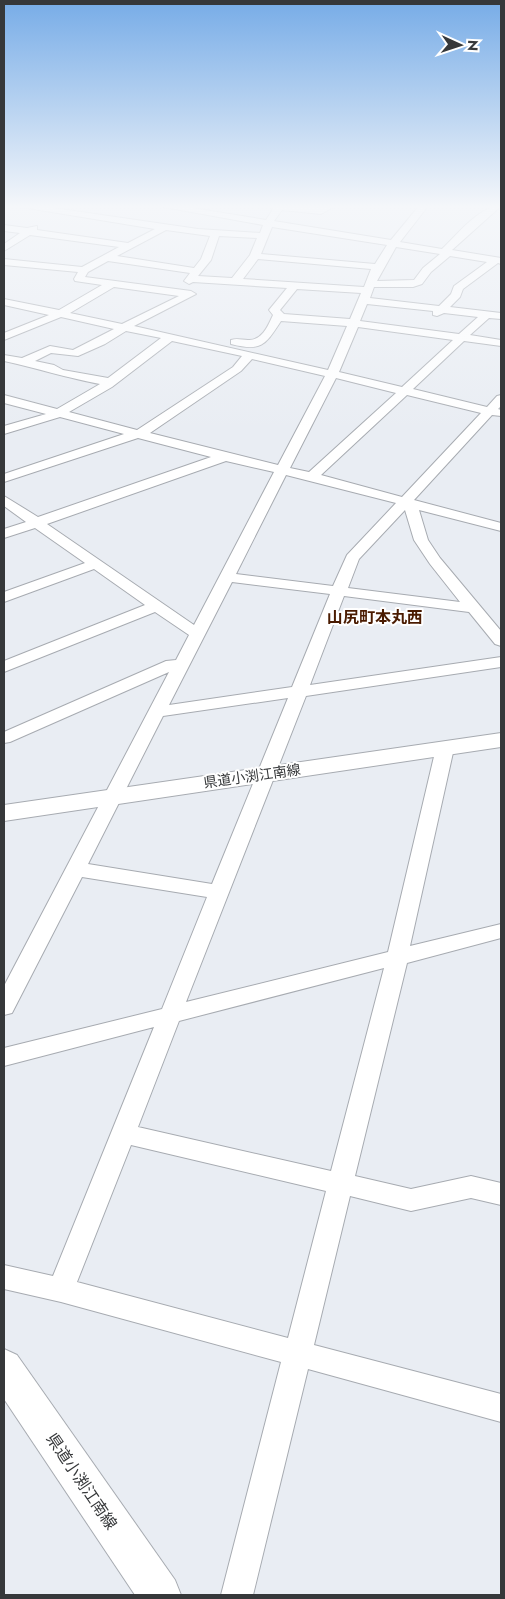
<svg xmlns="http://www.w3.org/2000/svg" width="505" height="1599" viewBox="0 0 505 1599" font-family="Jost,'Noto Sans JP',sans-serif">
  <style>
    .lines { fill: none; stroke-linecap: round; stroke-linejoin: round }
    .minor-casing { stroke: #a7abb1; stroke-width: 2 }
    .major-casing { stroke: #a7abb1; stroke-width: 2 }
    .minor { fill: #fff; fill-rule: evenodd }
    .major { fill: #fff; fill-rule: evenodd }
    .labels { text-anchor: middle; stroke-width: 4; stroke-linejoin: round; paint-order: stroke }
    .street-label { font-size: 14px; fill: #36383a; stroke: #fff }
    .quarter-label { font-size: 16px; font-weight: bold; fill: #4a1b01; stroke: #fff }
    .near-street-label { font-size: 16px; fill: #36383a; stroke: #fff }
  </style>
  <rect width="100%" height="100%" fill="#e9edf3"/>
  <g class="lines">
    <defs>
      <path id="minor" d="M15 206H40L198 229 260 233 263 225 158 206H180L266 220 273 209 269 206 320 208 335 206 321 214 282 210 274 221 391 240 419 206H428L400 242 442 249C458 234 479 206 501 206L452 250 501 258V264L498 263 463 289 460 297 450 307 501 313V319L489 318 470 335 501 340V346L464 341 413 389 487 407 497 396 501 395V406L498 409 501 410V416L492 415 414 500 501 523V531L419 510 428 540 440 558 501 631V646L495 644 469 612 344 596 310 685 501 657V667L306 696 186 1002 388 952 436 748 439 744H451L454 748 410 946 501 924V938L407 963 355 1176 411 1189 471 1176 501 1183V1205L471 1198 411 1211 350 1196 314 1345 501 1394V1422L308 1369 253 1595H221L281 1362 61 1302 4 1289V1265L53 1276 154 1027 4 1066V1048L162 1009 207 897 82 877 12 1013 4 1015V986L169 672 10 742 4 743V732L166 661 176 660 189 635 155 612 4 672V661L145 605 94 569 4 602V592L85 563 35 528 4 538V529L26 522 4 506V496L38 517 211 457 138 438 4 482V474L124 434 60 417 4 434V426L46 414 4 403V395L57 409 100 384C67 378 37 368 4 361V355L22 358 50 346 73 350 114 329 61 317 4 340V333L49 315 4 305V299L59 310 102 285 75 281 74 279 78 272 4 265V259L82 267 119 247 30 235 4 251V244L20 233 4 231V225L27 228 37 226V230L128 243 155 229ZM272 227 387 245 375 264 261 254ZM166 230 210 236 201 259 194 268 117 256ZM219 236 257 238 250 255 232 278 198 276 211 260ZM396 247 440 254 423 268 414 280 377 281ZM450 256 487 262 454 286 451 294 439 306 370 298 374 287H413L422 284 431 272ZM258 259 371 269 364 287 243 279ZM108 261 190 273 184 281 189 284 193 282 287 288 269 310 273 315C268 326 262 341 248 340 242 340 237 338 231 340V344C262 352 265 345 281 321L347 326 328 370 134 326 196 294 191 291 85 277 88 272ZM114 287 179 296 122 324 70 313ZM297 289 361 293 350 319 284 314 280 310ZM367 304 433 311V315L437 316 444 313 478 317 459 334 360 321ZM358 327 453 340 402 387 339 372ZM126 331 161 338 108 378 63 370 54 365 35 361 51 353 78 356 105 344ZM172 341 242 356 233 367 137 430 69 412 112 387ZM252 359 325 376 278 465 150 433 241 371ZM336 378 396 393 309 472 290 468ZM407 395 481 413 402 497 321 475ZM226 461 274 472 194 625 47 524ZM286 475 396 503 347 555 333 586 236 574ZM405 510 414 540 430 564 460 602 348 588 359 559ZM232 582 330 594 292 687 169 705ZM288 698 212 884 88 864 163 716ZM384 968 331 1171 138 1127 179 1021ZM131 1145 326 1191 288 1338 77 1282Z"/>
      <g id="major">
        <path d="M501 733V747L4 821V805Z"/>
        <path d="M4 1349 17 1355 175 1580 181 1595H135L4 1399Z"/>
      </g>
    </defs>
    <!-- minor casing -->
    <use href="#minor" class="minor-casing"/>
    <!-- major casing -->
    <use href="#major" class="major-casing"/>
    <!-- minor -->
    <use href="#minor" class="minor"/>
    <!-- major -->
    <use href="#major" class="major"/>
  </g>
  <!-- sky -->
  <linearGradient id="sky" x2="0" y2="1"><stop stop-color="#77ace7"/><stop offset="0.48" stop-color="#f5f7fa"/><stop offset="1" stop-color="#f5f7fa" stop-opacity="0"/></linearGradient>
  <rect width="505" height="430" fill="url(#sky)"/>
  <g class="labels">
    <!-- street labels -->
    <g class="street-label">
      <text transform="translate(252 776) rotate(-8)" y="5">県道小渕江南線</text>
    </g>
    <!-- quarter labels -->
    <g class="quarter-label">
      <text x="375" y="623">山尻町本丸西</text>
    </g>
    <!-- near-street labels -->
    <g class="near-street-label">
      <text transform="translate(82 1481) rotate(56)" y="6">県道小渕江南線</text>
    </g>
  </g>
  <!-- border -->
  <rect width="505" height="1599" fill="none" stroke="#36383a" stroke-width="10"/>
  <!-- north arrow -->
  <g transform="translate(460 45) rotate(93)" stroke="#ffffff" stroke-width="4" paint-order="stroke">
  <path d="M0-4L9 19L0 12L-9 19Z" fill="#36383a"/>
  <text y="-8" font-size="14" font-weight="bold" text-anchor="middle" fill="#36383a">N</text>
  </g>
</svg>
